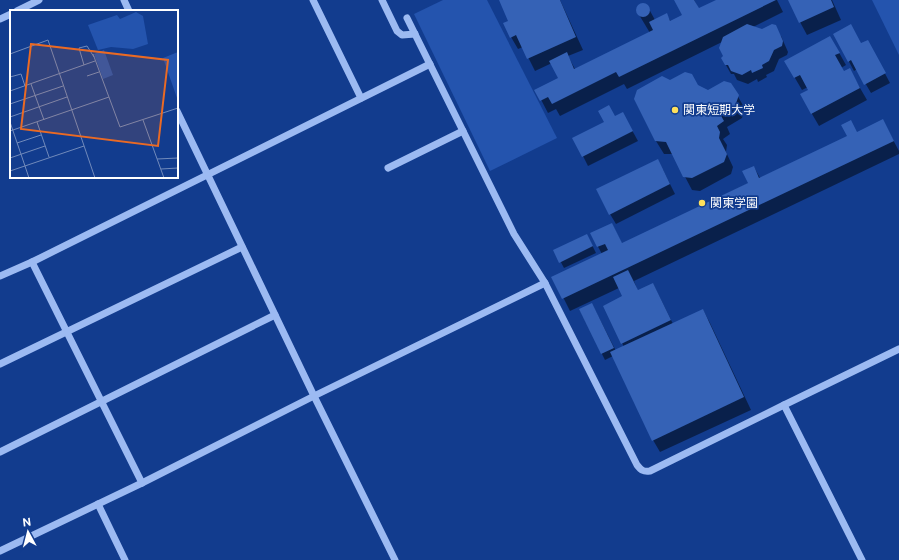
<svg xmlns="http://www.w3.org/2000/svg" width="899" height="560" viewBox="0 0 899 560" font-family="'Public Sans','Noto Sans JP',sans-serif">
  <style>
    .green { fill: #2454ae }
    .shadow { fill: #0007 }
    .building { fill: #3562b6 }
    .lines { fill: none; stroke-linecap: round; stroke-linejoin: round }
    .minor { stroke: #9cbaf2; stroke-width: 7 }
    .poi-dot { fill: #ffe05c; stroke: #123c8e; stroke-width: 1.5 }
    .labels { text-anchor: middle; stroke-width: 3.5; stroke-linejoin: round; paint-order: stroke }
    .poi-label { font-size: 12px; fill: #fff; stroke: #123c8e; text-anchor: start }
    .inset-road { fill: none; stroke: #718abb; stroke-width: 1 }
    .view { fill: #ea6a24; fill-opacity: 0.15; stroke: #ea6a24; stroke-width: 2 }
    .inset-edge { fill: none; stroke: #fff; stroke-width: 2 }
  </style>
  <rect width="100%" height="100%" fill="#123c8e"/>
  <!-- green -->
  <g class="green">
    <path d="M443 0H487L557 138 490 171 414 14Z"/>
    <path d="M872 0H899V55Z"/>
  </g>
  <!-- shadow -->
  <g class="shadow">
    <path d="M500 0H560L583 50 568 56 575 69 650 33 638 13V9L640 6 645 5 649 9 655 20 666 14 671 22 683 16 675 0H694L699 9 718 0H777L783 12 753 27 781 36 788 52 787 55 779 59 774 71 766 75 767 77 758 82 757 79 748 84 737 80 734 74H731L722 58 724 56 722 42 627 89 624 84 560 116 556 109 548 113 536 90 559 79 552 63 535 71 523 47 518 49 511 37 510 21Z"/>
    <path d="M789 0H832L841 20 807 35 800 22Z"/>
    <path d="M834 34 861 45 873 51 890 83 871 93 857 69 854 71Z"/>
    <path d="M837 49 846 65 841 68 844 72 856 81 867 100 819 126 801 95 810 90 808 87 802 90 785 61Z"/>
    <path d="M670 81 698 87 708 91 731 84 745 109 742 118 727 127 730 134 723 139 727 145 726 152 733 167 731 174 700 191 692 190 673 154H664L656 141Z"/>
    <path d="M615 118 628 123 638 141 588 166 574 138Z"/>
    <path d="M883 121 899 151V154L634 281 638 291 653 284 673 324 703 310 710 323 751 410 660 452 653 440 613 356 605 360 580 310H595L616 351 624 347 604 306 624 297 619 288 570 311 553 277 602 254 591 234 612 224 622 244 749 183 754 167 760 178Z"/>
    <path d="M663 170 675 194 616 224 610 214Z"/>
    <path d="M590 241 596 253 564 268 555 251Z"/>
  </g>
  <!-- building -->
  <g class="building">
    <path d="M499 0H560L576 37 527 59 516 35 510 38 503 23 508 21Z"/>
    <path d="M674 0H694L699 8 716 0H776L619 77 616 72 552 104 548 97 540 101 534 90 558 78 549 61 567 52 574 69 653 30 649 22 667 13 670 21 682 15Z"/>
    <path d="M788 0H831L834 7 799 23Z"/>
    <circle cx="643" cy="10" r="7"/>
    <path d="M747 24 762 29 772 24 776 25 783 41 782 46 774 50 769 61 762 65 763 68 752 73 751 70 742 75 731 71 728 65H725L721 58 723 56 719 48 723 37Z"/>
    <path d="M851 24 861 43 868 40 886 73 864 85 851 60 848 62 833 34Z"/>
    <path d="M830 36 840 53 835 55 844 71 850 68 860 88 811 114 800 94 808 90 800 75 794 78 784 61Z"/>
    <path d="M685 72 692 74 698 85 708 90 724 81 731 83 739 95 735 106 720 114 724 121 717 126 720 132 719 138 727 154 724 162 692 178 683 177 666 142 655 141 634 99 637 90 662 76 670 80Z"/>
    <path d="M609 105 615 116 623 112 633 131 582 157 572 138 604 122 598 111Z"/>
    <path d="M883 119 894 141 562 299 551 277 608 250 605 244 597 247 590 233 612 223 622 243 748 183 742 171 754 166 759 178 847 136 841 125 851 120 857 132Z"/>
    <path d="M658 159 670 184 609 215 596 189Z"/>
    <path d="M587 234 593 246 559 263 553 250Z"/>
    <path d="M628 270 638 290 653 283 671 320 621 344 603 306 622 296 613 277Z"/>
    <path d="M592 303 614 348 601 354 579 309Z"/>
    <path d="M703 309 744 397 652 441 610 352Z"/>
  </g>
  <g class="lines">
    <!-- minor -->
    <g class="minor">
      <path d="M124 0 129 11"/>
      <path d="M313 0 361 98"/>
      <path d="M382 0 397 31 402 35 415 34"/>
      <path d="M17 11 39 0"/>
      <path d="M407 18 514 234 545 283 637 465C641 470 643 472 650 471L784 405 899 349"/>
      <path d="M0 19 11 14"/>
      <path d="M177 111 314 396 395 560"/>
      <path d="M388 168 463 131"/>
      <path d="M32 262 142 483"/>
      <path d="M0 276 32 262 430 64"/>
      <path d="M0 364 242 247"/>
      <path d="M784 405 862 560"/>
      <path d="M0 452 275 315"/>
      <path d="M98 504 125 560"/>
      <path d="M0 551 142 483 314 396 545 283"/>
    </g>
  </g>
  <!-- markers -->
  <g class="poi-dot">
    <circle cx="675" cy="110" r="4"/>
    <circle cx="702" cy="203" r="4"/>
  </g>
  <g class="labels">
    <!-- poi labels -->
    <g class="poi-label">
      <text x="683" y="114">関東短期大学</text>
      <text x="710" y="207">関東学園</text>
    </g>
  </g>
  <!-- overview -->
  <g transform="translate(10 10)">
    <rect width="168" height="168" fill="#123c8e"/>
    <path d="M126 2 133 6 138 34 123 39 101 37 88 40 78 15 107 5 110 9ZM94 40 103 65 93 69 84 44ZM168 42V88H167L153 48Z" fill="#2454ae"/>
    <path class="inset-road" d="M0 44 38 30 85 168M83 44 110 117 168 98M74 55 69 38 77 36 84 47M77 66 89 62M0 67 11 64 15 76M21 74 34 110M0 81 85 51M0 94 53 76M0 107 57 87M133 110 154 168M0 112 15 156M27 112 39 147M0 121 99 87M7 133 31 125M0 148 35 136M147 149 168 148M15 156 19 168M151 159 168 158M0 161 74 136"/>
    <path class="view" d="M21 34 158 50 148 136 11 119Z"/>
    <rect width="168" height="168" class="inset-edge"/>
  </g>
  <!-- north arrow -->
  <g transform="translate(28 532) rotate(353)" stroke="#123c8e" stroke-width="3" paint-order="stroke">
  <path d="M0-3L7 15L0 10L-7 15Z" fill="#ffffff"/>
  <text y="-6" font-size="11" font-weight="bold" text-anchor="middle" fill="#ffffff">N</text>
  </g>
</svg>
